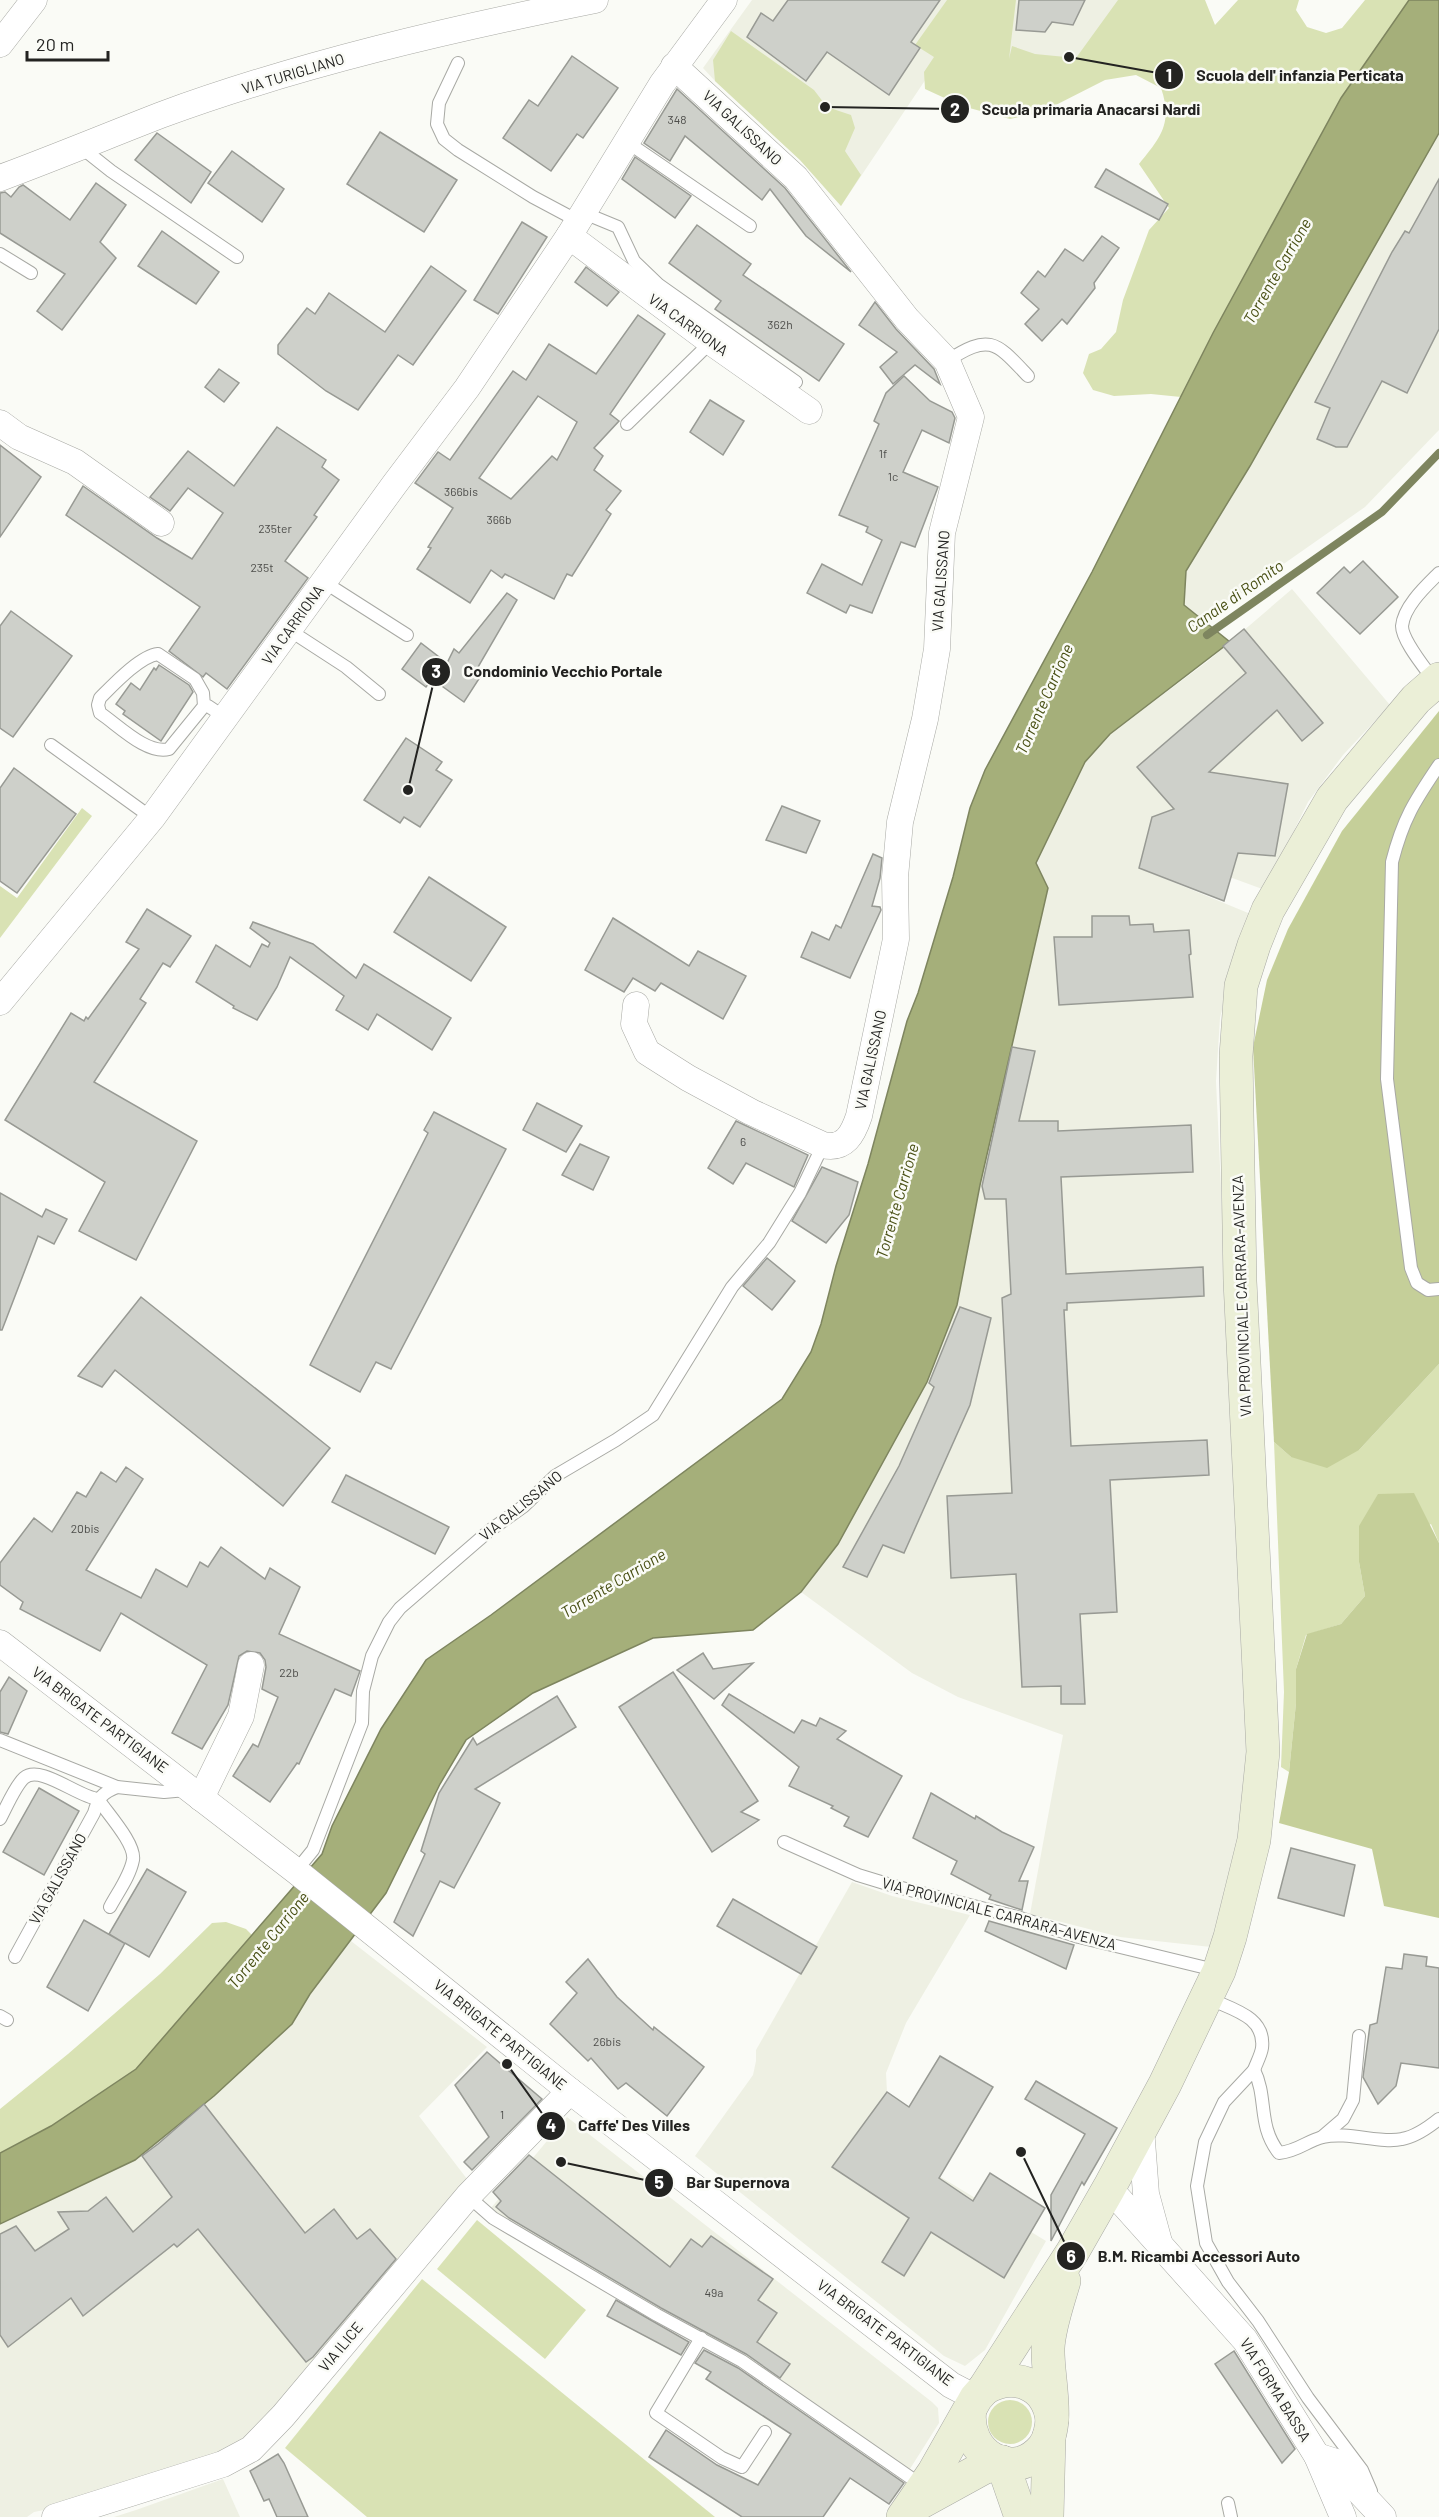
<svg xmlns="http://www.w3.org/2000/svg" width="1439" height="2517" viewBox="0 0 1439 2517" font-family="Barlow,sans-serif">
  <style>
    .built { fill: #eef0e3 }
    .green { fill: #d9e2b4 }
    .forest { fill: #c5cf99 }
    .water { fill: #a5af7a; stroke: #7e855f; stroke-width: 1.5 }
    .lines { fill: none; stroke-linecap: round; stroke-linejoin: round }
    .stream { stroke: #7e855f; stroke-width: 8 }
    .building { fill: #ced0ca; stroke: #989a94; stroke-width: 1.5; fill-rule: evenodd }
    .lane-casing { stroke: #a8a9a4; stroke-width: 14 }
    .street-casing { stroke: #a8a9a4; stroke-width: 27 }
    .secondary-casing { stroke: #a8a9a4; stroke-width: 34 }
    .lane { stroke: #fff; stroke-width: 12 }
    .street { stroke: #fff; stroke-width: 26 }
    .secondary { stroke: #ebefd7; stroke-width: 33 }
    .labels { text-anchor: middle; stroke-width: 5; stroke-linejoin: round; paint-order: stroke }
    .number-label { font-size: 12px; fill: #4e4e4b }
    .street-label { font-size: 15px; fill: #232321; stroke: #fafbf6 }
    .water-label { font-size: 16px; font-style: italic; fill: #474e12; stroke: #fafbf6 }
    .leader { fill: none; stroke: #232321; stroke-width: 2 }
    .callout-dot { fill: #232321; stroke: #fafbf6; stroke-width: 2 }
    .mark-label { font-size: 18px; text-anchor: middle; font-weight: bold; fill: #fff }
    .callout-label { font-size: 16px; text-anchor: middle; font-weight: bold; fill: #232321; stroke: #fafbf6; stroke-width: 5; stroke-linejoin: round; paint-order: stroke }
  </style>
  <rect width="100%" height="100%" fill="#fafbf6"/>
  <!-- built -->
  <g class="built">
    <path d="M752 0H1180L1179 42 1009 91 950 43 841 206 800 160 715 81 703 68Z"/>
    <path d="M1439 133V430L1365 507 1202 621 1184 605 1186 571 1250 466Z"/>
    <path d="M1292 589 1390 705 1343 755 1308 802 1265 890 1145 846 1139 868 1253 915 1234 960 1220 1018 1216 1081 1247 1743 1240 1834 1211 1947 1120 1937 1030 1914 1063 1735 958 1697 912 1673 801 1592 838 1544 927 1382 957 1305 980 1185 1048 888 1035 863 1085 762 1110 734 1208 661Z"/>
    <path d="M852 1882 892 1896 970 1915 906 2023 886 2073 887 2092 909 2107 939 2176 1046 2241 985 2350 965 2366 944 2356 695 2156 753 2075 756 2061V2050Z"/>
    <path d="M351 1941 487 2047 419 2116 467 2179 411 2249 253 2434 221 2452 54 2508 34 2512 27 2517H0V2224L135 2160 292 2024 310 1994Z"/>
    <path d="M567 2117 932 2402 938 2408 939 2423 908 2472 744 2362 486 2214Z"/>
    <path d="M223 2479 240 2517H114L136 2510Z"/>
  </g>
  <!-- green -->
  <g class="green">
    <path d="M947 0H1016L1009 59 1012 46 1035 54 1076 58 1118 0H1205L1215 25 1238 0H1299L1296 10 1307 27 1326 33 1342 28 1365 0H1409L1341 98 1181 397 1151 394 1114 396 1093 390 1083 373 1089 354 1101 349 1116 332 1123 300 1149 230 1169 208 1139 164C1161 137 1173 123 1161 88L1136 75 1105 80 1042 112 1010 119 962 106 925 89 924 72 934 57 915 45Z"/>
    <path d="M731 31 814 90 827 107 851 115 855 128 845 151 861 175 841 206 800 160 715 81 713 60Z"/>
    <path d="M82 808 92 816 0 938V886L17 898Z"/>
    <path d="M1439 1364V1543L1431 1524 1359 1562 1365 1596 1341 1624 1306 1635 1296 1669V1703L1289 1772 1281 1767 1284 1692 1274 1442 1291 1457 1359 1450Z"/>
    <path d="M226 1922 246 1929 252 1935 136 2069 51 2126 0 2153V2109L68 2054 160 1974 212 1923Z"/>
    <path d="M477 2220 586 2310 545 2359 437 2269Z"/>
    <path d="M422 2279 715 2517H367L285 2448Z"/>
    <circle cx="1010" cy="2422" r="22"/>
  </g>
  <!-- forest -->
  <g class="forest">
    <path d="M1439 711V1364L1359 1450 1327 1468 1291 1457 1274 1442 1253 1047 1267 980 1288 929 1342 831Z"/>
    <path d="M1414 1493 1439 1543V1918L1384 1906 1372 1849 1279 1823 1289 1772 1296 1703V1669L1307 1634 1341 1624 1365 1596 1359 1562V1526L1378 1494Z"/>
  </g>
  <!-- water -->
  <path class="water" d="M1409 0H1439V133L1250 466 1186 571 1184 605 1230 642 1110 734 1085 762 1036 863 1048 888 980 1185 957 1305 927 1382 838 1544 801 1592 753 1630 653 1638 533 1693 466 1740 440 1784 386 1893 310 1994 292 2024 214 2096 135 2160 0 2224V2153L51 2126 136 2069 322 1854 332 1826 381 1729 426 1660 491 1615 782 1399 811 1352 821 1324 836 1266 868 1164 907 1021 918 993 953 877 970 808 985 770 1092 572 1213 333 1341 98Z"/>
  <g class="lines">
    <!-- stream -->
    <path class="stream" d="M1207 635 1382 512 1439 453"/>
  </g>
  <!-- building -->
  <g class="building">
    <path d="M788 0H940L911 42 920 48 889 95 827 52 806 81 747 37 761 13 773 21Z"/>
    <path d="M1019 0H1085L1073 25 1052 22 1045 32 1016 30Z"/>
    <path d="M572 56 618 88 583 138 577 134 551 171 503 138 529 100 538 106Z"/>
    <path d="M677 89 785 188 851 272 806 236 770 189 762 200 685 136 670 161 644 143Z"/>
    <path d="M380 132 457 180 424 232 347 184Z"/>
    <path d="M157 133 211 172 191 203 135 160Z"/>
    <path d="M232 151 284 189 262 222 208 183Z"/>
    <path d="M635 157 691 196 675 218 622 179Z"/>
    <path d="M1106 169 1168 204 1159 220 1095 187Z"/>
    <path d="M1439 179V329L1407 393 1382 381 1347 447H1336L1317 439 1330 408 1315 402 1392 252 1405 231 1409 233Z"/>
    <path d="M96 183 126 205 100 242 116 258 62 330 37 311 65 274 0 233V193L5 192 11 197 19 187 23 185 70 220Z"/>
    <path d="M522 222 547 237 498 314 474 300Z"/>
    <path d="M697 225 751 264 743 275 844 344 819 381 715 309 721 301 669 263Z"/>
    <path d="M162 231 219 272 196 304 138 266Z"/>
    <path d="M1102 236 1119 248 1094 283 1095 288 1067 324 1062 319 1042 341 1025 324 1039 309 1021 293 1038 271 1045 277 1065 249 1083 261Z"/>
    <path d="M431 266 466 291 413 365 398 355 358 410 326 391 278 354V345L307 308 315 314 329 293 385 332Z"/>
    <path d="M586 267 619 292 607 306 575 282Z"/>
    <path d="M875 302 896 329 934 369 940 384 915 365 893 384 880 367 897 352 859 325Z"/>
    <path d="M638 315 665 334 610 414 619 421 594 448 603 456 594 470 621 491 606 510 611 514 572 576 567 574 554 599 505 574 502 578 491 570 470 603 417 569 431 548 428 547 453 508 415 483 438 452 450 460 513 371 526 380 549 344 596 374ZM538 396 577 422 557 460 552 456 511 499 479 478Z"/>
    <path d="M219 369 239 383 224 402 205 387Z"/>
    <path d="M904 376 930 401 952 412 955 418 949 443 922 430 903 472 938 487 915 547 901 542 872 613 850 605 846 613 807 593 822 564 862 585 882 540 866 532 868 527 839 515 879 424 874 421 886 393Z"/>
    <path d="M710 400 744 421 723 455 690 432Z"/>
    <path d="M277 427 326 460 322 467 339 480 314 515 317 517 285 561 308 578 227 689 206 673 203 677 169 651 200 607 66 515 83 486 157 538 192 559 223 513 188 488 170 511 150 497 188 451 234 486Z"/>
    <path d="M0 445 41 477 0 537Z"/>
    <path d="M1363 561 1398 597 1360 634 1317 593 1344 567 1350 573Z"/>
    <path d="M507 593 517 600 478 667 484 671 464 702 432 679 426 687 402 669 421 643 447 663 454 649 459 653Z"/>
    <path d="M11 611 72 656 13 737 0 728V626Z"/>
    <path d="M1244 629 1323 723 1302 741 1277 710 1209 772 1288 784 1275 856 1238 853 1224 901 1139 868 1152 817 1174 809 1137 767 1246 673 1223 646Z"/>
    <path d="M159 665 189 685 193 692 161 741 123 714 125 711 116 704 131 683 140 690 154 668 156 670Z"/>
    <path d="M406 738 442 762 436 770 452 780 420 827 404 817 400 823 364 800Z"/>
    <path d="M14 768 76 814 17 893 0 881V788Z"/>
    <path d="M782 806 820 821 806 853 766 840Z"/>
    <path d="M873 854 882 858 880 878 872 906 880 907 881 910 850 978 801 957 812 932 829 940 836 925 841 928Z"/>
    <path d="M429 877 506 927 471 981 394 932Z"/>
    <path d="M147 909 191 936 170 967 163 963 140 999 146 1003 94 1082 197 1141 136 1260 79 1231 105 1182 5 1120 71 1013 84 1021 86 1017 88 1019 139 949 126 942Z"/>
    <path d="M1092 916H1129L1130 925 1153 924 1154 932 1189 930 1191 954 1189 955 1193 997 1059 1005 1054 937H1092Z"/>
    <path d="M613 918 689 966 698 951 746 976 723 1019 661 983 655 991 633 978 624 992 585 970Z"/>
    <path d="M253 922 313 944 356 978 364 964 451 1018 432 1050 377 1014 368 1030 336 1010 344 996 290 957 277 987 257 1020 233 1008 234 1006 196 982 216 945 250 967 262 944 268 947 270 943 250 928Z"/>
    <path d="M1012 1047 1035 1051 1019 1121H1058V1131L1191 1125 1193 1172 1061 1177 1066 1274 1203 1267 1204 1296 1067 1303V1310H1064L1071 1446 1207 1440 1209 1475 1110 1480 1117 1612 1080 1614 1085 1704H1061V1686L1022 1687 1016 1574 951 1578 947 1496 1012 1493 1002 1298 1011 1294 1006 1199H985L982 1186Z"/>
    <path d="M537 1103 582 1126 566 1152 523 1130Z"/>
    <path d="M434 1112 506 1149 391 1369 376 1362 360 1392 310 1365 428 1133 424 1130Z"/>
    <path d="M736 1121 808 1155 794 1187 746 1163 733 1184 708 1168Z"/>
    <path d="M580 1144 609 1157 593 1190 562 1175Z"/>
    <path d="M822 1167 858 1182 849 1215 826 1243 792 1221Z"/>
    <path d="M0 1193 42 1217 46 1209 67 1219 54 1244 38 1236 2 1330H0Z"/>
    <path d="M767 1258 795 1281 772 1310 743 1286Z"/>
    <path d="M141 1297 330 1448 283 1506 115 1370 102 1387 78 1376Z"/>
    <path d="M960 1307 991 1318 970 1405 904 1553 883 1545 867 1577 843 1567 899 1466 934 1387 929 1383Z"/>
    <path d="M126 1467 143 1479 86 1570 141 1598 156 1569 187 1587 200 1562 208 1567 221 1547 265 1579 270 1568 300 1587 279 1634 360 1671 351 1696 335 1689 299 1764 297 1763 270 1802 233 1776 253 1744 258 1747 278 1697 262 1689 266 1667 265 1660 260 1653 247 1651 239 1656 228 1705 202 1749 172 1733 207 1665 121 1613 100 1651 20 1609 23 1602 0 1585V1563L34 1518 52 1532 77 1492 86 1497 101 1472 116 1482Z"/>
    <path d="M346 1475 449 1527 435 1554 332 1502Z"/>
    <path d="M703 1653 713 1669 753 1663 714 1699 677 1670Z"/>
    <path d="M673 1672 758 1801 741 1812 759 1820 712 1852 619 1707Z"/>
    <path d="M9 1677 27 1691 8 1734 0 1732V1692Z"/>
    <path d="M729 1694 794 1733 802 1720 816 1726 820 1718 846 1731 837 1739 902 1776 868 1837 844 1826 849 1817 831 1808 833 1806 789 1786 799 1767 722 1705Z"/>
    <path d="M557 1696 576 1727 475 1789 500 1803 454 1888 440 1881 413 1936 394 1922 425 1854 421 1851 439 1793 473 1738 477 1745Z"/>
    <path d="M39 1788 79 1811 44 1875 3 1852Z"/>
    <path d="M931 1793 975 1819 976 1816 1002 1832 1034 1847 1019 1881H1028L1022 1910 989 1899 991 1895 951 1874 957 1861 913 1838Z"/>
    <path d="M1291 1848 1355 1865 1344 1916 1278 1898Z"/>
    <path d="M147 1869 186 1892 149 1957 125 1943 88 2011 47 1987 84 1920 124 1943 109 1934Z"/>
    <path d="M733 1899 817 1947 801 1974 717 1926Z"/>
    <path d="M989 1921 1074 1945 1066 1969 985 1931Z"/>
    <path d="M1404 1954 1427 1957 1426 1966 1439 1968V2068L1401 2063 1396 2086 1378 2104 1363 2077 1370 2025 1377 2023 1386 1967 1402 1969Z"/>
    <path d="M588 1959 617 1997 653 2030 654 2027 704 2067 667 2116 626 2083 618 2089 591 2058 588 2061 550 2024 577 1993 566 1982Z"/>
    <path d="M487 2052 542 2099 472 2170 464 2162 489 2137 455 2085Z"/>
    <path d="M940 2056 993 2087 939 2178 973 2201 990 2173 1045 2208 1004 2278 931 2232 904 2276 882 2262 909 2218 832 2167 887 2092 909 2107Z"/>
    <path d="M1036 2081 1117 2128 1084 2185 1082 2182 1051 2241V2195L1085 2134 1025 2099Z"/>
    <path d="M204 2104 305 2233 334 2209 357 2239 370 2229 396 2259 313 2357 306 2362 198 2229 177 2247 174 2244 83 2316 71 2298 8 2347 0 2335V2234L16 2226 35 2251 69 2229 58 2212 88 2211 106 2197 133 2232 172 2197 142 2156 158 2144Z"/>
    <path d="M529 2155 670 2267 691 2239 702 2247 711 2236 773 2279 758 2300 777 2313 757 2342 790 2364 780 2378 746 2354 661 2308 509 2218 496 2207 501 2201 493 2192Z"/>
    <path d="M616 2300 689 2342 681 2355 607 2316Z"/>
    <path d="M704 2350 738 2368 904 2483 889 2504 850 2478 823 2517H742L649 2457 666 2430 717 2465 758 2485 791 2434 706 2379 711 2372 695 2363Z"/>
    <path d="M1234 2351 1295 2449 1282 2463 1215 2364Z"/>
    <path d="M278 2454 284 2463 308 2517H277L269 2499 264 2501 250 2471Z"/>
  </g>
  <g class="lines">
    <defs>
      <g id="lane">
        <path d="M458 63 439 103 437 124 444 139 458 150 533 197 578 221"/>
        <path d="M627 142 750 226"/>
        <path d="M82 148 111 171 237 257"/>
        <path d="M584 213 618 227 634 261 659 285 796 382"/>
        <path d="M0 254 31 273"/>
        <path d="M947 361C990 333 996 342 1028 376"/>
        <path d="M627 424 711 342"/>
        <path d="M324 582 407 635"/>
        <path d="M289 630 346 667 379 694"/>
        <path d="M1435 682C1426 669 1402 641 1402 626 1404 606 1426 586 1439 573"/>
        <path d="M204 706 203 693 195 679 158 654C140 656 113 685 100 698L98 705 100 713C118 725 147 755 169 749L204 706H208L226 718"/>
        <path d="M51 745 152 818"/>
        <path d="M1439 765C1414 802 1403 819 1392 862L1387 1079 1411 1268 1417 1283 1428 1290 1439 1289"/>
        <path d="M0 1740 117 1787 164 1792 186 1790"/>
        <path d="M0 1819C6 1808 15 1786 24 1778 40 1764 78 1797 98 1799 107 1813 136 1844 133 1860 130 1876 118 1892 110 1907"/>
        <path d="M784 1842 858 1875 894 1886 1017 1917 1079 1937 1219 1971"/>
        <path d="M296 1871 313 1850 362 1723 363 1691 372 1656 389 1622 400 1608 489 1531 524 1506 555 1476 616 1440 653 1415 732 1287 769 1243 800 1193 823 1145"/>
        <path d="M15 1957 94 1813C98 1798 102 1793 117 1787"/>
        <path d="M1206 1997C1229 2009 1266 2015 1262 2048 1261 2055 1256 2064 1254 2070"/>
        <path d="M0 2016 7 2020"/>
        <path d="M1322 2137 1343 2119 1353 2100 1359 2036"/>
        <path d="M468 2196 493 2218 657 2315 742 2361 924 2487"/>
        <path d="M701 2338 656 2413 722 2458 742 2467 765 2432"/>
        <path d="M1371 2500V2491L1362 2470 1308 2398 1258 2321 1228 2282 1206 2243 1197 2186 1205 2142 1224 2102 1254 2070C1268 2098 1257 2125 1279 2153 1299 2151 1306 2141 1323 2137 1347 2131 1381 2144 1402 2139 1415 2137 1429 2127 1439 2119"/>
        <path d="M1228 2503 1231 2517"/>
      </g>
      <g id="street">
        <path d="M0 44 34 0"/>
        <path d="M0 178C54 158 107 136 161 115 299 64 451 29 595 0"/>
        <path d="M569 236 711 342 809 411"/>
        <path d="M0 423 19 437 75 462 161 523"/>
        <path d="M0 1002 152 818 394 485 467 388 569 236 662 84 724 0"/>
        <path d="M636 1005 634 1024 647 1052 688 1078 751 1112 823 1145C845 1150 853 1134 859 1116L896 939 895 877 900 822 925 719 937 649 942 533 971 417 947 361 907 319 796 178 674 66"/>
        <path d="M0 1643 296 1871 570 2091 951 2385 976 2398"/>
        <path d="M201 1798 241 1716 251 1665"/>
        <path d="M1141 2128 1146 2194 1159 2242"/>
        <path d="M1109 2188 1245 2340 1317 2456 1343 2517"/>
        <path d="M1317 2456 1336 2462 1354 2486 1383 2517"/>
        <path d="M55 2517 223 2464 251 2449 283 2416 468 2196 570 2091"/>
      </g>
      <g id="secondary">
        <path d="M984 2389C1013 2371 1047 2383 1052 2419"/>
        <path d="M970 2409C963 2454 1013 2484 1043 2448 1061 2425 1047 2377 1048 2348 1049 2327 1058 2302 1064 2281"/>
        <path d="M1002 2462 1021 2517"/>
        <path d="M914 2506 983 2468 1002 2462"/>
        <path d="M903 2517 934 2472 976 2398 984 2389 1073 2251 1109 2188 1165 2084 1219 1971 1230 1937 1254 1840 1263 1752 1240 1281 1236 1056 1241 986 1254 945 1268 910 1332 799 1416 699 1439 679"/>
        <path d="M1047 2517 1049 2437"/>
      </g>
    </defs>
    <!-- lane casing -->
    <use href="#lane" class="lane-casing"/>
    <!-- street casing -->
    <use href="#street" class="street-casing"/>
    <!-- secondary casing -->
    <use href="#secondary" class="secondary-casing"/>
    <!-- lane -->
    <use href="#lane" class="lane"/>
    <!-- street -->
    <use href="#street" class="street"/>
    <!-- secondary -->
    <use href="#secondary" class="secondary"/>
  </g>
  <g class="labels">
    <!-- number labels -->
    <g class="number-label">
      <text x="677" y="124">348</text>
      <text x="780" y="329">362h</text>
      <text x="883" y="458">1f</text>
      <text x="893" y="481">1c</text>
      <text x="461" y="496">366bis</text>
      <text x="499" y="524">366b</text>
      <text x="275" y="533">235ter</text>
      <text x="262" y="572">235t</text>
      <text x="743" y="1146">6</text>
      <text x="85" y="1533">20bis</text>
      <text x="289" y="1677">22b</text>
      <text x="607" y="2046">26bis</text>
      <text x="502" y="2119">1</text>
      <text x="714" y="2297">49a</text>
    </g>
    <!-- street labels -->
    <g class="street-label">
      <text transform="translate(293 74) rotate(-17)" y="5">VIA TURIGLIANO</text>
      <text transform="translate(742 128) rotate(43)" y="5">VIA GALISSANO</text>
      <text transform="translate(688 325) rotate(36)" y="5">VIA CARRIONA</text>
      <text transform="translate(941 581) rotate(-86)" y="5">VIA GALISSANO</text>
      <text transform="translate(293 625) rotate(-54)" y="5">VIA CARRIONA</text>
      <text transform="translate(871 1060) rotate(-78)" y="5">VIA GALISSANO</text>
      <text transform="translate(1242 1296) rotate(-92)" y="5">VIA PROVINCIALE CARRARA-AVENZA</text>
      <text transform="translate(521 1506) rotate(-39)" y="5">VIA GALISSANO</text>
      <text transform="translate(100 1720) rotate(37)" y="5">VIA BRIGATE PARTIGIANE</text>
      <text transform="translate(58 1879) rotate(-61)" y="5">VIA GALISSANO</text>
      <text transform="translate(999 1914) rotate(15)" y="5">VIA PROVINCIALE CARRARA-AVENZA</text>
      <text transform="translate(500 2035) rotate(39)" y="5">VIA BRIGATE PARTIGIANE</text>
      <text transform="translate(885 2333) rotate(37)" y="5">VIA BRIGATE PARTIGIANE</text>
      <text transform="translate(341 2347) rotate(-50)" y="5">VIA ILICE</text>
      <text transform="translate(1275 2390) rotate(58)" y="5">VIA FORMA BASSA</text>
    </g>
    <!-- water labels -->
    <g class="water-label">
      <text transform="translate(1277 271) rotate(-60)" y="6">Torrente Carrione</text>
      <text transform="translate(1235 596) rotate(-35)" y="6">Canale di Romito</text>
      <text transform="translate(1044 699) rotate(-66)" y="6">Torrente Carrione</text>
      <text transform="translate(897 1201) rotate(-74)" y="6">Torrente Carrione</text>
      <text transform="translate(613 1583) rotate(-31)" y="6">Torrente Carrione</text>
      <text transform="translate(268 1940) rotate(-51)" y="6">Torrente Carrione</text>
    </g>
  </g>
  <!-- callouts -->
  <path class="leader" d="M1069 57L1169 75M825 107L955 109M408 790L436 672M507 2064L551 2126M561 2162L659 2183M1021 2152L1071 2256"/>
  <g class="callout-dot">
    <circle cx="1069" cy="57" r="6"/>
    <circle cx="825" cy="107" r="6"/>
    <circle cx="408" cy="790" r="6"/>
    <circle cx="507" cy="2064" r="6"/>
    <circle cx="561" cy="2162" r="6"/>
    <circle cx="1021" cy="2152" r="6"/>
    <circle cx="1169" cy="75" r="15"/>
    <circle cx="955" cy="109" r="15"/>
    <circle cx="436" cy="672" r="15"/>
    <circle cx="551" cy="2126" r="15"/>
    <circle cx="659" cy="2183" r="15"/>
    <circle cx="1071" cy="2256" r="15"/>
  </g>
  <g class="mark-label">
    <text x="1169" y="82">1</text>
    <text x="955" y="116">2</text>
    <text x="436" y="678">3</text>
    <text x="551" y="2132">4</text>
    <text x="659" y="2189">5</text>
    <text x="1071" y="2263">6</text>
  </g>
  <g class="callout-label">
    <text x="1300" y="81">Scuola dell' infanzia Perticata</text>
    <text x="1091" y="115">Scuola primaria Anacarsi Nardi</text>
    <text x="563" y="677">Condominio Vecchio Portale</text>
    <text x="634" y="2131">Caffe' Des Villes</text>
    <text x="738" y="2188">Bar Supernova</text>
    <text x="1199" y="2262">B.M. Ricambi Accessori Auto</text>
  </g>
  <!-- scale -->
  <path d="M27 51v9h81v-9" fill="none" stroke="#232321" stroke-width="3"/>
  <text x="36" y="51" font-size="18" fill="#232321" stroke="#fafbf6" stroke-width="4.5" paint-order="stroke">20 m</text>
</svg>
